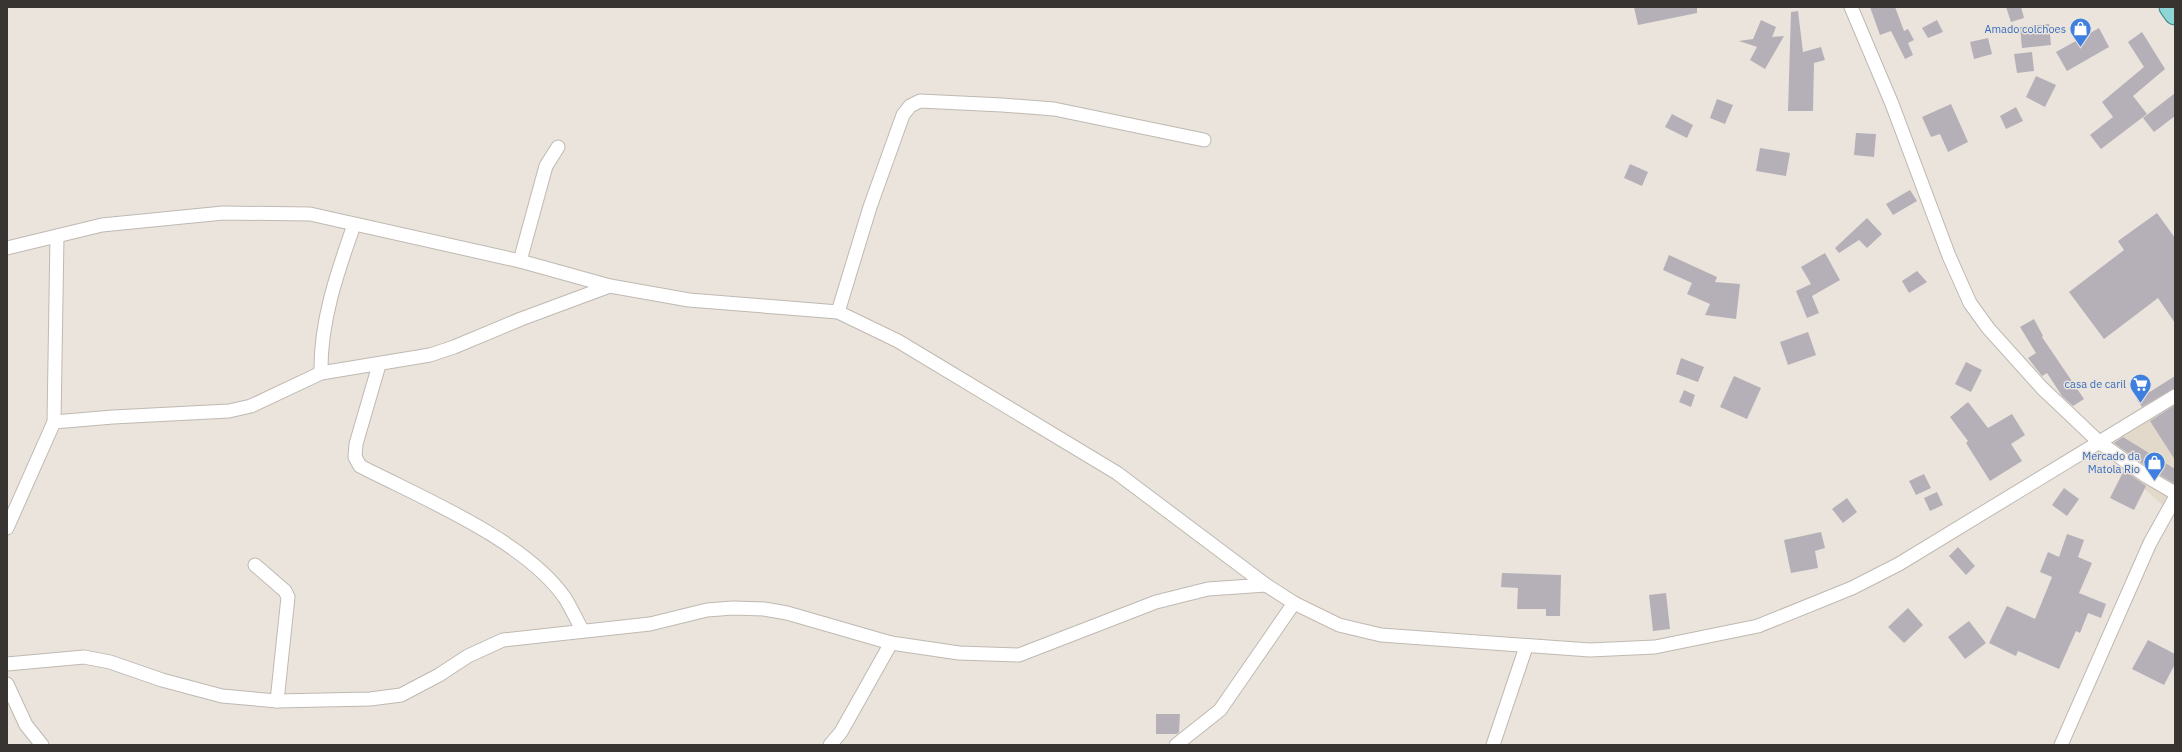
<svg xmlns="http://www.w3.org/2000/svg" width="2182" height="752" viewBox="0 0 2182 752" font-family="'IBM Plex Sans',sans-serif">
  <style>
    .built { fill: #e3d9cb }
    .building { fill: #b5b0b8 }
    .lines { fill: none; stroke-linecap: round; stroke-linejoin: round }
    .street-casing { stroke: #bfb9b2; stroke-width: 15 }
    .primary-casing { stroke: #3e8b89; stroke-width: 23 }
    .street { stroke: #fff; stroke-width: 13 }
    .primary { stroke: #8ed6d5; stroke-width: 21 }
    .labels { text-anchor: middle; stroke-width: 3; stroke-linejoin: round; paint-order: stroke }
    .shop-label { font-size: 11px; fill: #366cbe; stroke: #eae4dc; text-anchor: end }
  </style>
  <rect width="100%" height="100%" fill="#eae4dc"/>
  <!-- built -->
  <path class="built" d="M2175 399V516L2097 447Z"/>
  <!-- building -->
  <g class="building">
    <path d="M1634 7H1697V13L1638 25Z"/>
    <path d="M1870 7H1895L1904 31 1908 29 1914 40 1908 43 1913 55 1905 59 1891 31 1880 35Z"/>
    <path d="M2006 7H2021L2024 18 2011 22Z"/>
    <path d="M1798 11 1803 52 1821 47 1825 60 1814 63 1813 111H1788L1791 12Z"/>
    <path d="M1761 20 1776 27 1772 37 1784 36 1765 69 1750 60 1757 47 1739 41 1753 39Z"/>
    <path d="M1937 20 1943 32 1928 38 1922 28Z"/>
    <path d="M2049 24 2051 45 2022 48 2020 27Z"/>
    <path d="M2099 28 2109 47 2067 71 2056 52Z"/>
    <path d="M2142 32 2165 69 2133 96 2147 114 2101 149 2090 135 2113 117 2102 102 2144 67 2128 42Z"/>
    <path d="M1988 38 1992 54 1974 59 1970 42Z"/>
    <path d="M2032 52 2034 71 2017 73 2014 54Z"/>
    <path d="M2036 76 2056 85 2045 107 2026 97Z"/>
    <path d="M2175 93V116L2154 132 2143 118Z"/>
    <path d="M1717 99 1733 105 1725 124 1710 118Z"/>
    <path d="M1951 104 1968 142 1948 152 1940 134 1931 137 1922 117Z"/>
    <path d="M2016 107 2023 121 2006 129 2000 116Z"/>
    <path d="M1672 114 1693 125 1687 138 1665 127Z"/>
    <path d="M1856 133 1876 134 1874 157 1854 155Z"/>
    <path d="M1760 148 1790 153 1786 176 1756 171Z"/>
    <path d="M1630 164 1648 172 1642 186 1624 178Z"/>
    <path d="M1910 190 1917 201 1893 215 1886 204Z"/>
    <path d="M2157 213 2175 238V323L2158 298 2104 339 2069 292 2124 250 2118 241Z"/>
    <path d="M1867 218 1882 234 1867 248 1859 240 1839 253 1835 248Z"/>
    <path d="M1825 253 1840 280 1812 296 1819 313 1807 318 1796 291 1811 284 1801 267Z"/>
    <path d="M1669 255 1717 277 1715 282 1740 284 1736 319 1705 315 1710 304 1687 294 1692 283 1663 270Z"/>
    <path d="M1917 271 1927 282 1909 293 1902 281Z"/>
    <path d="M2034 319 2043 336 2042 337 2084 399 2073 406 2062 396 2047 373 2042 376 2028 358 2036 353 2020 327Z"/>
    <path d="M1808 332 1816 355 1788 365 1780 342Z"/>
    <path d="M1681 358 1704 367 1698 382 1676 374Z"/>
    <path d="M1966 362 1982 370 1971 392 1955 384Z"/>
    <path d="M1734 376 1761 388 1747 419 1720 407Z"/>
    <path d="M2175 376V388L2142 407 2137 400Z"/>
    <path d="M1684 390 1695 395 1691 407 1679 402Z"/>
    <path d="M1968 402 1988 428 2012 414 2025 435 2011 444 2022 461 1990 481 1966 443 1968 441 1950 417Z"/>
    <path d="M2175 405V460L2150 421Z"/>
    <path d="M2123 437 2175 469V484L2150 469 2114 443Z"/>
    <path d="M2124 470 2146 486 2134 510 2110 498Z"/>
    <path d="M1924 474 1931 488 1916 495 1909 481Z"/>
    <path d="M2064 488 2079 499 2067 516 2052 505Z"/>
    <path d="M1937 492 1943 505 1930 511 1924 498Z"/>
    <path d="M1847 498 1857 512 1843 523 1832 509Z"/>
    <path d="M1821 532 1825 548 1815 551 1818 568 1791 573 1784 540Z"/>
    <path d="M2067 534 2084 540 2078 557 2092 563 2079 593 2106 604 2101 618 2088 613 2080 633 2076 631 2059 669 2018 651 2016 656 1989 643 2007 606 2035 619 2052 577 2040 572 2048 552 2059 557Z"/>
    <path d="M1958 547 1975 566 1966 575 1949 556Z"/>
    <path d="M1502 573 1561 575 1560 616H1546V609H1517L1518 588 1501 587Z"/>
    <path d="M1666 593 1670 629 1653 631 1649 595Z"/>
    <path d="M1908 608 1923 625 1904 643 1888 627Z"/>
    <path d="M1969 621 1986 643 1965 659 1948 637Z"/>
    <path d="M2148 640 2175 654V664L2164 685 2132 669Z"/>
    <path d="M1156 714H1180L1179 732 1177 734H1156Z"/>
  </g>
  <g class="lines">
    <defs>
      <g id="street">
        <path d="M1851 7 1892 104 1949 256 1970 303 1988 328 2042 388 2099 442 2146 476 2175 493"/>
        <path d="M7 248 102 225 223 213 310 214 520 261 610 286 689 300 838 312 898 341 1117 473 1266 585 1294 603 1339 625 1381 635 1590 650 1655 647 1758 626 1852 588 1899 564 2175 396"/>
        <path d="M520 261 546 166 558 147"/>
        <path d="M838 312 870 207 903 115 910 106 920 101 1002 105 1054 109 1204 140"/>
        <path d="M379 365 356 444 355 457 360 466C422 498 525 540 565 598 571 608 577 620 582 630"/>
        <path d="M321 373C320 322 337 273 354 225"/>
        <path d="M54 422 113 417 229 411 251 406 321 373 430 355 454 347 521 319 610 286"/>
        <path d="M7 528 54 422 57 236"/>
        <path d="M255 565 285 591 288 597 277 701"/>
        <path d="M7 664 84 657 110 662 162 680 222 696 277 701 370 699 401 695 439 675 468 656 503 640 650 624 707 610 733 608 764 609 787 613 891 643 959 653 1019 655 1156 602 1208 589 1266 585"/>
        <path d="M7 684 26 725 42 745"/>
        <path d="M830 745 841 732 891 643"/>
        <path d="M1176 745 1220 710 1294 603"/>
        <path d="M1493 745 1526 647"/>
        <path d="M2061 745 2150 543 2175 498"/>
      </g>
      <path id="primary" d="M2170 7 2175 14"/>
    </defs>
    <!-- street casing -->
    <use href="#street" class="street-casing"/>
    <!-- primary casing -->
    <use href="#primary" class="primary-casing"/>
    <!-- street -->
    <use href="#street" class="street"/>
    <!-- primary -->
    <use href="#primary" class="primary"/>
  </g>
  <!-- icons -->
  <defs>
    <symbol id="shop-pin" viewBox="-11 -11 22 30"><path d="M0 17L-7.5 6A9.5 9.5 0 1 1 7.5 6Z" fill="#3f7fe0" stroke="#eae4dc"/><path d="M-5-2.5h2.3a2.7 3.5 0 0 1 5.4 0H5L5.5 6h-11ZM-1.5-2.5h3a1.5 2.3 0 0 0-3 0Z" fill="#fff"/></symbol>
    <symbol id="supermarket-pin" viewBox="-11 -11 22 30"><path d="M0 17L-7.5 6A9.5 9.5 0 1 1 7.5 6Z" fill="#3f7fe0" stroke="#eae4dc"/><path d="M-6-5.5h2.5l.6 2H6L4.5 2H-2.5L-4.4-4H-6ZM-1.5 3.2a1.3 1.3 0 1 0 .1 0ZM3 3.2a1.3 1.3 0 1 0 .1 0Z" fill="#fff"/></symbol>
  </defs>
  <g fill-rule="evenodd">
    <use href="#shop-pin" x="2068" y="16" width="25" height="34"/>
    <use href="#supermarket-pin" x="2128" y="372" width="25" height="34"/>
    <use href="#shop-pin" x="2142" y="450" width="25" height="34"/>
  </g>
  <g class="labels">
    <!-- shop labels -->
    <g class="shop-label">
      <text x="2066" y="33">Amado colchoes</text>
      <text x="2126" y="388">casa de caril</text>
      <text x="2140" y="460">Mercado da<tspan x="2140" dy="13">Matola Rio</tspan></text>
    </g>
  </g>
  <!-- border -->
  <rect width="2182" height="752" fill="none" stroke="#373431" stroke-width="16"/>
</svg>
